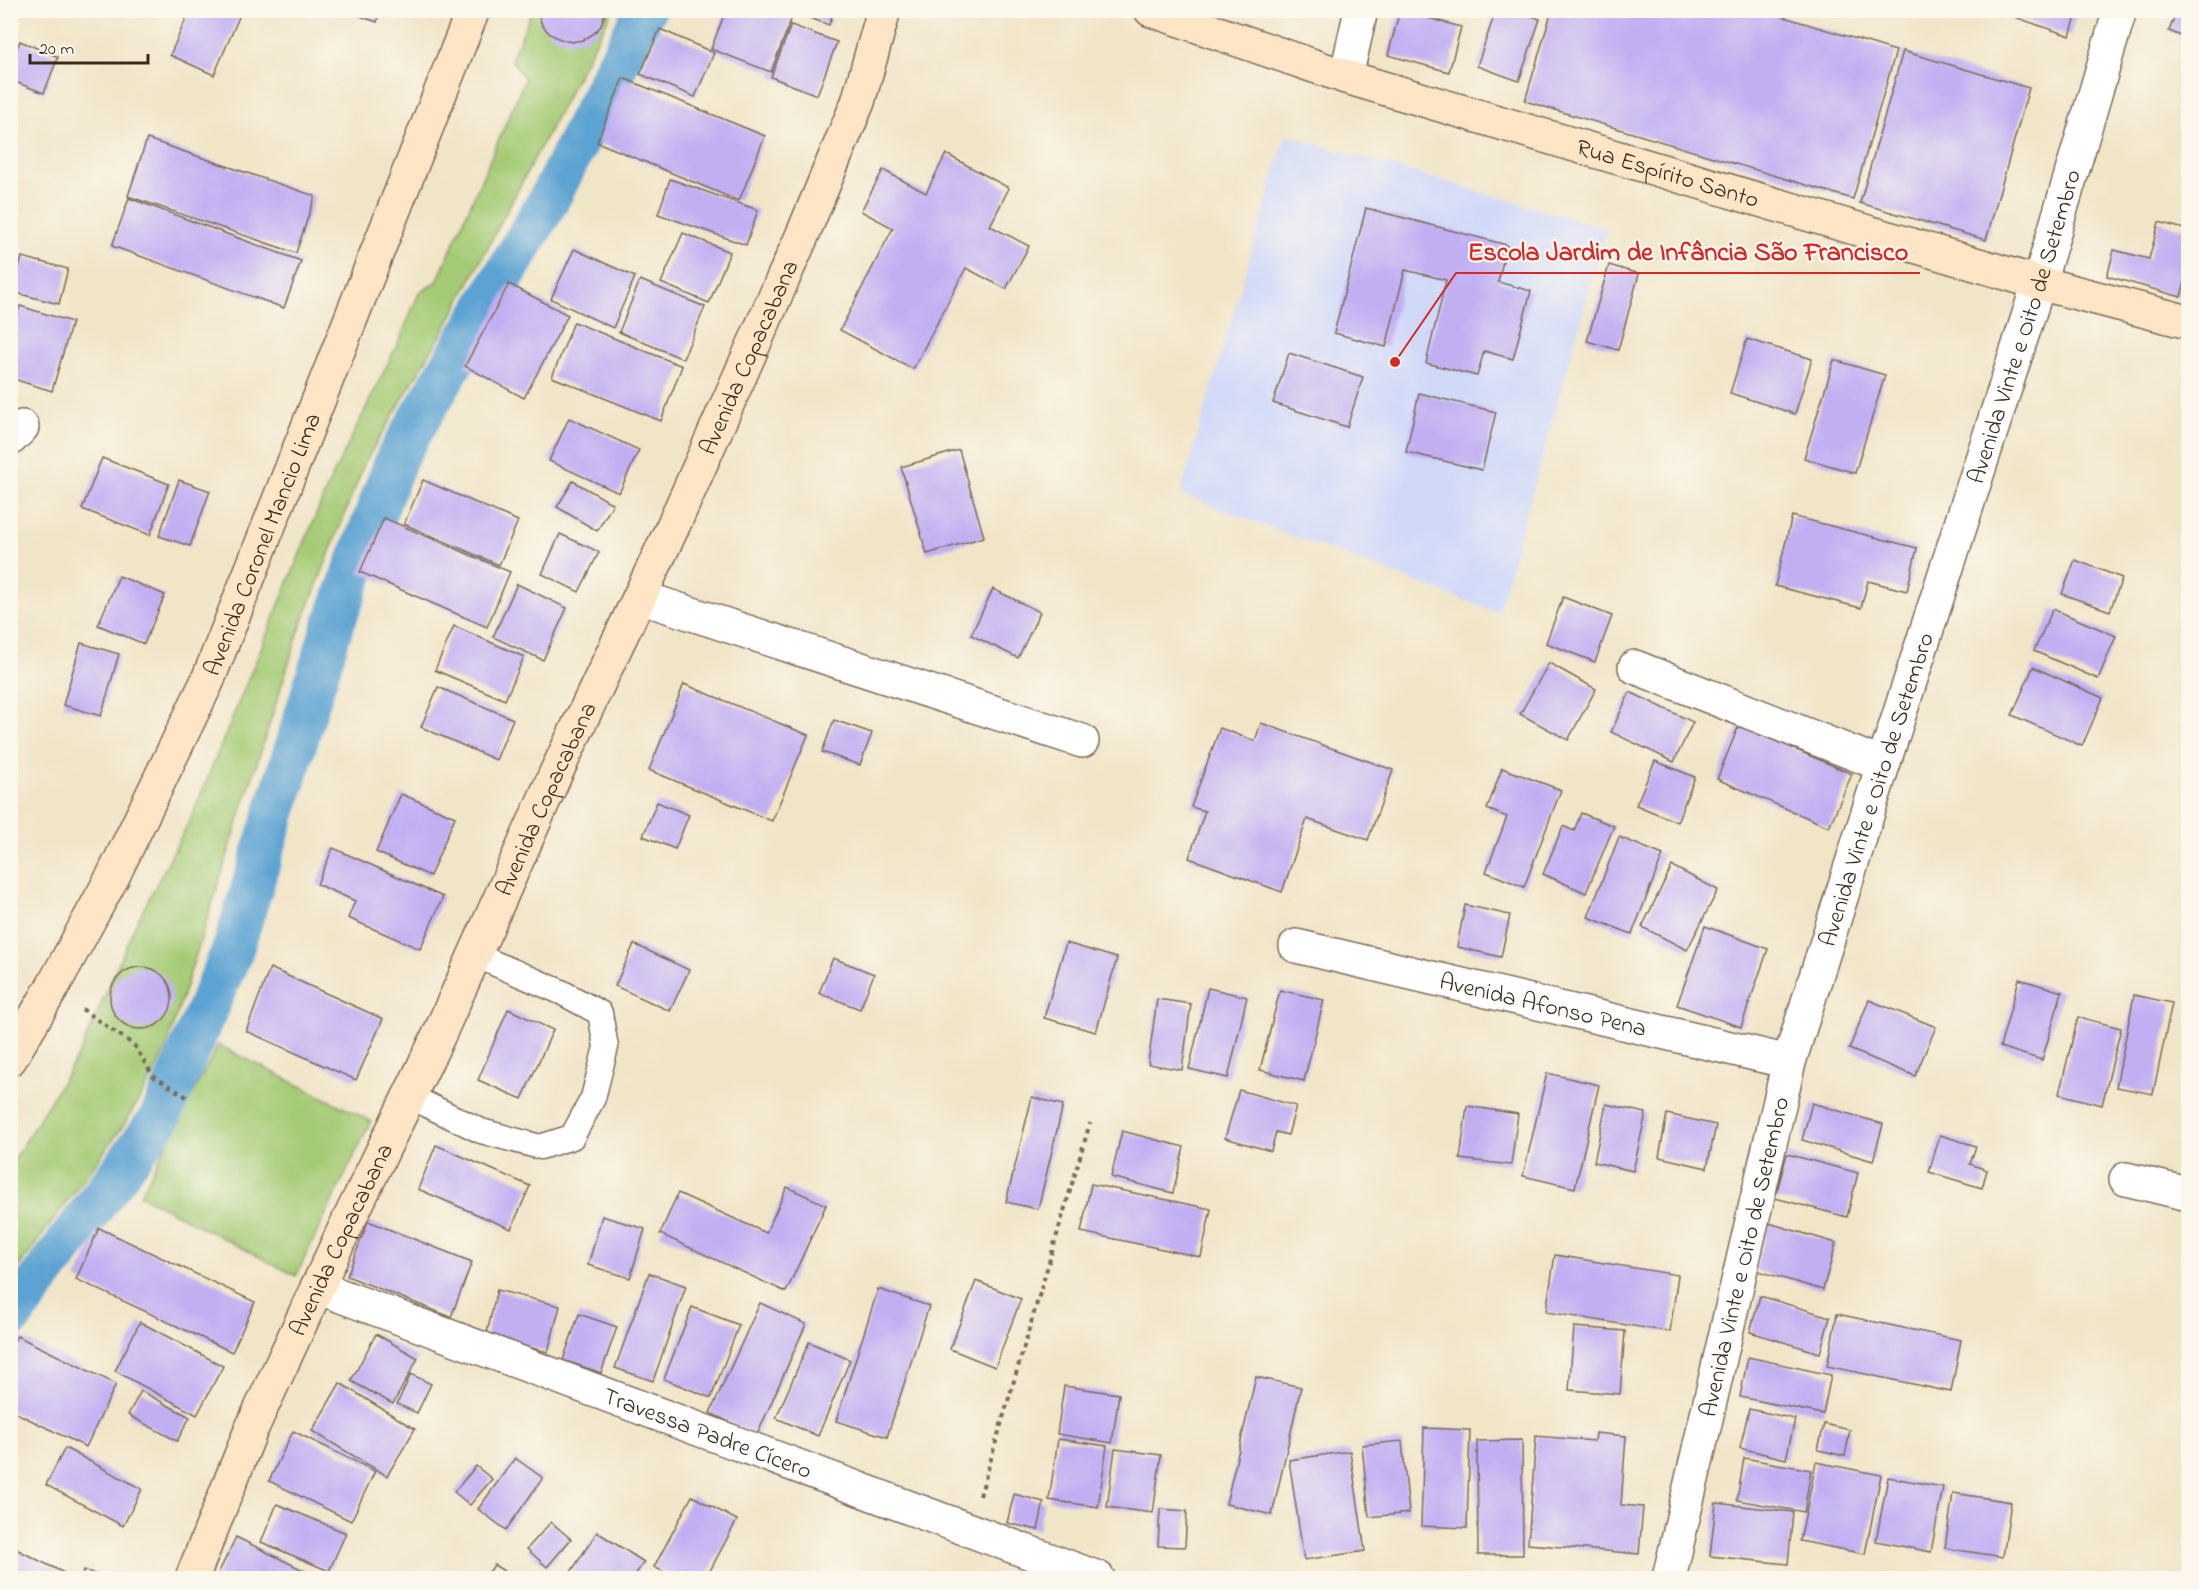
<svg xmlns="http://www.w3.org/2000/svg" width="2199" height="1589" viewBox="0 0 2199 1589" font-family="'Indie Flower',sans-serif">
  <style>
    .built { fill: #d1d9f9 }
    .green { fill: #a4ca74; stroke: #707a49; stroke-width: 1.5 }
    .lines { fill: none; stroke-linecap: round; stroke-linejoin: round }
    .canal { stroke: #5ca2d2; stroke-width: 42 }
    .building { fill: #c1aff2 }
    .lane-casing { stroke: #7b6b5a; stroke-width: 27 }
    .street-casing { stroke: #7b6b5a; stroke-width: 36 }
    .secondary-casing { stroke: #7b6b5a; stroke-width: 36 }
    .path { stroke: #7b6b5a; stroke-width: 4; stroke-dasharray: 4.5 4.5; stroke-linecap: butt }
    .lane { stroke: #fff; stroke-width: 24 }
    .street { stroke: #fff; stroke-width: 33 }
    .secondary { stroke: #fde5c5; stroke-width: 33 }
    .labels { text-anchor: middle; stroke-width: 4.5; stroke-linejoin: round; paint-order: stroke }
    .street-label { font-size: 24px; fill: #3b2a1e; stroke: #fbf7ec }
    .leader { fill: none; stroke: #d62828; stroke-width: 2 }
    .callout-dot { fill: #d62828; stroke: #fbf7ec; stroke-width: 2 }
    .callout-label { font-size: 26px; text-anchor: middle; font-weight: bold; fill: #d62828; stroke: #fbf7ec; stroke-width: 4.5; stroke-linejoin: round; paint-order: stroke }
  </style>
  <rect width="100%" height="100%" fill="#fbf7ec"/>
  <filter id="ink" filterUnits="userSpaceOnUse"><feTurbulence type="fractalNoise" baseFrequency=".0167" numOctaves="2"/><feDisplacementMap in="SourceGraphic" scale="12" xChannelSelector="R" yChannelSelector="G"/><feConvolveMatrix kernelMatrix="1 2 1 2 8 2 1 2 1" color-interpolation-filters="sRGB"/></filter>
  <filter id="wash" filterUnits="userSpaceOnUse"><feTurbulence type="fractalNoise" baseFrequency=".008" numOctaves="4" result="noise"/><feDisplacementMap in="SourceGraphic" scale="24" xChannelSelector="R" yChannelSelector="G"/><feGaussianBlur stdDeviation="1.35" result="paint"/><feColorMatrix in="noise" values="0 0 0 0 0 0 0 0 0 0 0 0 0 0 0 0 0 1.4 0 .05"/><feComposite in="paint" operator="in"/></filter>
  <g filter="url(#wash)">
    <rect width="100%" height="100%" fill="#f1e5c8"/>
    <!-- built -->
    <path class="built" d="M1286 135 1607 229 1498 613 1180 494Z"/>
    <!-- green -->
    <g class="green">
      <path d="M532 11H612L448 323 365 462 299 631 166 1048 153 1076 124 1125 11 1277 10 1166 81 1051 135 925 191 818 330 481 399 341 419 293 437 282 525 79 511 60Z"/>
      <path d="M218 1045 371 1121 296 1276 140 1195Z"/>
    </g>
    <g class="lines">
      <!-- canal -->
      <path class="canal" d="M10 1319 160 1118 233 949 330 634 397 457 548 201 645 10"/>
    </g>
    <g id="blocks">
      <!-- building -->
      <g class="building">
        <path d="M190 10H242L214 75 170 55Z"/>
        <path d="M343 10H380L377 22Z"/>
        <path d="M537 10H606L601 26 593 34 583 40 571 42 560 39 550 34 542 25Z"/>
        <path d="M726 10H834L829 25 794 12 771 72 711 49Z"/>
        <path d="M1400 10 1461 27 1449 72 1388 55Z"/>
        <path d="M1496 10H1514L1540 19 1519 81 1477 66Z"/>
        <path d="M1552 10H1761L1896 51 1853 199 1525 101Z"/>
        <path d="M1994 10H2078L2070 36Z"/>
        <path d="M2177 10H2188V39L2169 31Z"/>
        <path d="M791 25 837 42 817 95 771 77Z"/>
        <path d="M660 29 714 53 695 97 640 74Z"/>
        <path d="M20 41 58 57 44 93 10 80V64Z"/>
        <path d="M1903 51 2029 88 1986 240 1860 203Z"/>
        <path d="M623 78 765 136 739 201 597 142Z"/>
        <path d="M147 139 315 196 296 253 128 196Z"/>
        <path d="M946 154 1009 188 990 226 1029 246 1006 289 966 268 913 369 840 330 893 228 861 211 883 170 926 193Z"/>
        <path d="M670 179 758 210 746 245 658 214Z"/>
        <path d="M129 198 301 261 284 308 112 246Z"/>
        <path d="M1366 208 1507 245 1498 282 1531 291 1513 359 1484 351 1477 376 1426 363 1446 280 1405 270 1386 347 1334 333Z"/>
        <path d="M2159 222 2188 230V269L2181 297 2107 276 2114 250 2149 259Z"/>
        <path d="M683 233 730 252 709 303 661 283Z"/>
        <path d="M574 249 635 277 613 328 551 299Z"/>
        <path d="M22 257 68 269 59 304 12 292Z"/>
        <path d="M1609 265 1639 274 1618 350 1587 341Z"/>
        <path d="M640 280 705 307 683 359 619 332Z"/>
        <path d="M509 284 568 315 524 398 465 366Z"/>
        <path d="M20 306 72 322 52 391 10 378V336Z"/>
        <path d="M574 322 682 366 661 421 552 377Z"/>
        <path d="M1747 339 1812 359 1795 414 1730 393Z"/>
        <path d="M1289 353 1363 377 1347 427 1273 403Z"/>
        <path d="M1834 360 1885 375 1855 473 1804 458Z"/>
        <path d="M1419 393 1496 412 1482 470 1406 452Z"/>
        <path d="M569 418 639 450 619 493 549 461Z"/>
        <path d="M959 450 984 537 927 554 901 467Z"/>
        <path d="M102 458 169 484 150 535 82 509Z"/>
        <path d="M179 480 210 491 190 546 159 536Z"/>
        <path d="M423 480 518 521 499 565 404 524Z"/>
        <path d="M573 481 613 504 597 531 557 507Z"/>
        <path d="M1792 516 1917 548 1907 591 1868 581 1861 608 1775 586Z"/>
        <path d="M384 518 510 572 487 627 360 572Z"/>
        <path d="M560 534 599 552 579 592 542 574Z"/>
        <path d="M2075 560 2122 578 2110 611 2062 594Z"/>
        <path d="M119 576 165 595 144 644 98 625Z"/>
        <path d="M517 584 567 608 543 660 493 637Z"/>
        <path d="M993 589 1040 612 1018 658 971 635Z"/>
        <path d="M1563 597 1612 616 1595 662 1546 643Z"/>
        <path d="M2053 609 2116 636 2098 679 2034 651Z"/>
        <path d="M454 626 524 657 505 700 435 670Z"/>
        <path d="M81 643 119 654 101 716 63 705Z"/>
        <path d="M1549 663 1596 689 1568 740 1520 714Z"/>
        <path d="M2033 667 2103 698 2082 746 2012 715Z"/>
        <path d="M684 684 808 735 772 821 649 770Z"/>
        <path d="M438 687 513 719 496 760 421 727Z"/>
        <path d="M1630 692 1693 722 1674 762 1611 732Z"/>
        <path d="M834 720 872 733 860 765 822 752Z"/>
        <path d="M1261 723 1393 770 1368 840 1307 819 1282 892 1189 858 1205 811 1191 807 1220 728 1255 741Z"/>
        <path d="M1739 725 1852 774 1829 827 1717 779Z"/>
        <path d="M1655 761 1695 777 1677 822 1636 805Z"/>
        <path d="M1502 768 1561 790 1524 887 1486 872 1507 817 1487 809Z"/>
        <path d="M401 794 455 817 430 876 376 852Z"/>
        <path d="M657 802 689 815 675 849 643 836Z"/>
        <path d="M1581 813 1614 826 1586 893 1543 874 1563 826 1574 831Z"/>
        <path d="M1619 837 1663 855 1632 934 1588 917Z"/>
        <path d="M333 848 443 897 420 949 348 918 355 901 317 884Z"/>
        <path d="M1672 866 1718 890 1687 950 1642 927Z"/>
        <path d="M1465 905 1510 915 1501 957 1457 947Z"/>
        <path d="M1705 926 1768 949 1741 1027 1677 1005Z"/>
        <path d="M1066 943 1117 958 1096 1032 1044 1018Z"/>
        <path d="M634 944 689 970 670 1011 615 986Z"/>
        <path d="M833 958 874 974 860 1009 819 993Z"/>
        <circle cx="141" cy="998" r="31"/>
        <path d="M270 968 383 1019 356 1080 246 1031Z"/>
        <path d="M2019 979 2062 992 2042 1060 2000 1047Z"/>
        <path d="M1208 988 1247 997 1228 1078 1189 1069Z"/>
        <path d="M1280 990 1324 1000 1304 1081 1260 1070Z"/>
        <path d="M2134 995 2172 1003 2153 1094 2116 1087Z"/>
        <path d="M1157 999 1191 1004 1182 1070 1148 1064Z"/>
        <path d="M1869 1000 1936 1027 1915 1076 1849 1049Z"/>
        <path d="M508 1009 553 1030 522 1099 478 1080Z"/>
        <path d="M2078 1017 2121 1028 2102 1105 2059 1094Z"/>
        <path d="M1547 1073 1599 1085 1575 1188 1523 1176Z"/>
        <path d="M1239 1090 1296 1106 1288 1135 1276 1132 1271 1151 1225 1138Z"/>
        <path d="M1032 1097 1063 1105 1038 1209 1006 1202Z"/>
        <path d="M1812 1103 1883 1124 1873 1161 1802 1140Z"/>
        <path d="M1606 1104 1646 1113 1633 1171 1594 1162Z"/>
        <path d="M1467 1106 1518 1114 1511 1165 1460 1159Z"/>
        <path d="M1667 1114 1716 1125 1707 1168 1659 1157Z"/>
        <path d="M1122 1131 1184 1147 1173 1193 1111 1177Z"/>
        <path d="M1940 1135 1976 1146 1970 1164 1987 1170 1982 1188 1929 1172Z"/>
        <path d="M436 1145 530 1186 511 1229 418 1189Z"/>
        <path d="M1787 1154 1858 1173 1847 1217 1775 1198Z"/>
        <path d="M1091 1184 1211 1209 1201 1257 1081 1232Z"/>
        <path d="M787 1187 826 1205 786 1292 660 1234 678 1193 766 1233Z"/>
        <path d="M602 1216 645 1229 630 1278 588 1265Z"/>
        <path d="M368 1221 472 1262 451 1317 347 1276Z"/>
        <path d="M1769 1223 1836 1243 1823 1290 1755 1270Z"/>
        <path d="M99 1228 255 1302 232 1352 76 1279Z"/>
        <path d="M1555 1255 1678 1275 1670 1332 1546 1312Z"/>
        <path d="M649 1273 686 1286 653 1381 615 1368Z"/>
        <path d="M976 1281 1021 1299 995 1367 950 1349Z"/>
        <path d="M878 1289 929 1306 887 1437 836 1421Z"/>
        <path d="M497 1290 560 1306 548 1352 486 1337Z"/>
        <path d="M1760 1296 1830 1317 1820 1353 1750 1332Z"/>
        <path d="M760 1303 806 1324 757 1435 710 1413Z"/>
        <path d="M692 1307 739 1325 711 1398 664 1379Z"/>
        <path d="M579 1314 617 1327 601 1373 563 1360Z"/>
        <path d="M1837 1314 1961 1340 1951 1392 1827 1366Z"/>
        <path d="M140 1322 223 1366 197 1415 115 1371Z"/>
        <path d="M1574 1327 1625 1331 1620 1394 1569 1390Z"/>
        <path d="M376 1334 418 1358 393 1404 351 1381Z"/>
        <path d="M17 1336 116 1384 86 1447 10 1410V1349Z"/>
        <path d="M809 1342 850 1360 818 1436 776 1418Z"/>
        <path d="M1748 1357 1831 1375 1823 1414 1740 1397Z"/>
        <path d="M411 1374 431 1384 417 1413 397 1404Z"/>
        <path d="M1256 1377 1301 1387 1272 1515 1226 1504Z"/>
        <path d="M340 1383 415 1429 387 1476 312 1431Z"/>
        <path d="M1064 1386 1119 1394 1112 1443 1057 1434Z"/>
        <path d="M141 1391 190 1417 177 1441 128 1415Z"/>
        <path d="M1749 1409 1795 1419 1786 1459 1740 1448Z"/>
        <path d="M1824 1424 1850 1430 1845 1456 1818 1450Z"/>
        <path d="M1424 1428 1470 1430 1467 1528 1421 1526Z"/>
        <path d="M293 1431 375 1471 351 1521 269 1481Z"/>
        <path d="M1595 1433 1626 1436 1621 1505 1643 1507 1639 1554 1528 1544 1536 1436 1594 1441Z"/>
        <path d="M1058 1439 1107 1446 1098 1507 1049 1500Z"/>
        <path d="M1522 1440 1523 1555H1478L1477 1441Z"/>
        <path d="M1402 1441 1409 1513 1369 1517 1362 1445Z"/>
        <path d="M65 1448 142 1489 123 1526 46 1485Z"/>
        <path d="M1115 1449 1161 1455 1153 1513 1107 1507Z"/>
        <path d="M1350 1451 1365 1551 1304 1560 1289 1460Z"/>
        <path d="M515 1458 543 1478 506 1530 478 1509Z"/>
        <path d="M1744 1458 1811 1470 1804 1512 1737 1500Z"/>
        <path d="M1816 1462 1881 1475 1865 1554 1800 1541Z"/>
        <path d="M476 1466 492 1479 470 1505 454 1492Z"/>
        <path d="M1888 1477 1943 1487 1931 1552 1876 1541Z"/>
        <path d="M1953 1493 2011 1502 2003 1557 1945 1548Z"/>
        <path d="M1014 1494 1044 1502 1038 1530 1007 1523Z"/>
        <path d="M692 1496 737 1520 706 1578H676L654 1567Z"/>
        <path d="M1716 1503 1793 1512 1788 1564 1710 1556Z"/>
        <path d="M277 1504 346 1533 329 1571 261 1542Z"/>
        <path d="M1160 1509 1187 1511 1185 1547 1158 1546Z"/>
        <path d="M551 1522 571 1539 547 1567 527 1549Z"/>
        <path d="M597 1532 644 1562 633 1578H567Z"/>
        <path d="M236 1537 319 1578H216Z"/>
        <path d="M10 1546 74 1578H10Z"/>
        <path d="M494 1565 516 1578H485Z"/>
        <path d="M84 1570 105 1578H81Z"/>
      </g>
    </g>
  </g>
  <g filter="url(#ink)">
    <use href="#blocks" fill-opacity="0" stroke="#7b6b5a" stroke-width="1.5"/>
    <g class="lines">
      <defs>
        <path id="lane" d="M409 1096 481 1131 540 1147 572 1137 593 1098 606 1047 600 1013 561 992 475 955"/>
        <g id="street">
          <path d="M1346 77 1361 10"/>
          <path d="M10 439 22 427"/>
          <path d="M640 597 1082 741"/>
          <path d="M1635 667 1883 765"/>
          <path id="s1" d="M1296 946 1789 1062"/>
          <path d="M2126 1179 2188 1194"/>
          <path id="s2" d="M317 1287 1098 1578"/>
          <path id="s3" d="M1669 1578 1789 1062 1883 765 2039 283 2120 10"/>
        </g>
        <g id="secondary">
          <path id="s4" d="M1151 10 1346 77 2039 283 2188 322"/>
          <path id="s5" d="M10 1059 52 988 113 876 207 682 473 10"/>
          <path id="s6" d="M192 1578 251 1430 343 1232 438 1037 556 773 674 524 802 236 858 102 884 10"/>
        </g>
      </defs>
      <!-- lane casing -->
      <use href="#lane" class="lane-casing"/>
      <!-- street casing -->
      <use href="#street" class="street-casing"/>
      <!-- secondary casing -->
      <use href="#secondary" class="secondary-casing"/>
      <!-- path -->
      <g class="path">
        <path d="M82 1009 134 1045 153 1076 190 1099"/>
        <path d="M980 1496 1090 1123"/>
      </g>
      <!-- lane -->
      <use href="#lane" class="lane"/>
      <!-- street -->
      <use href="#street" class="street"/>
      <!-- secondary -->
      <use href="#secondary" class="secondary"/>
    </g>
  </g>
  <g class="labels">
    <!-- street labels -->
    <g class="street-label">
      <text dy="8" stroke="none"><textPath href="#s4" startOffset="542">Rua Espírito Santo</textPath></text>
      <text dy="8" stroke="none"><textPath href="#s3" startOffset="1302">Avenida Vinte e Oito de Setembro</textPath></text>
      <text dy="8" stroke="none"><textPath href="#s6" startOffset="1342">Avenida Copacabana</textPath></text>
      <text dy="8" stroke="none"><textPath href="#s5" startOffset="574">Avenida Coronel Mancio Lima</textPath></text>
      <text dy="8" stroke="none"><textPath href="#s3" startOffset="816">Avenida Vinte e Oito de Setembro</textPath></text>
      <text dy="8" stroke="none"><textPath href="#s6" startOffset="856">Avenida Copacabana</textPath></text>
      <text dy="8" stroke="none"><textPath href="#s1" startOffset="254">Avenida Afonso Pena</textPath></text>
      <text dy="8" stroke="none"><textPath href="#s6" startOffset="370">Avenida Copacabana</textPath></text>
      <text dy="8" stroke="none"><textPath href="#s3" startOffset="330">Avenida Vinte e Oito de Setembro</textPath></text>
      <text dy="8" stroke="none"><textPath href="#s2" startOffset="417">Travessa Padre Cícero</textPath></text>
    </g>
  </g>
  <!-- callouts -->
  <path class="leader" d="M1395 362L1456 273H1920"/>
  <circle class="callout-dot" cx="1395" cy="362" r="6"/>
  <g class="callout-label">
    <text x="1688" y="260">Escola Jardim de Infância São Francisco</text>
  </g>
  <!-- margin -->
  <rect width="2199" height="1589" fill="none" stroke="#fbf7ec" stroke-width="36"/>
  <!-- scale -->
  <path d="M30 54v9h118v-9" fill="none" stroke="#3b2a1e" stroke-width="3"/>
  <text x="39" y="54" font-size="18" fill="#3b2a1e" stroke="#fbf7ec" stroke-width="4.5" paint-order="stroke">20 m</text>
</svg>
